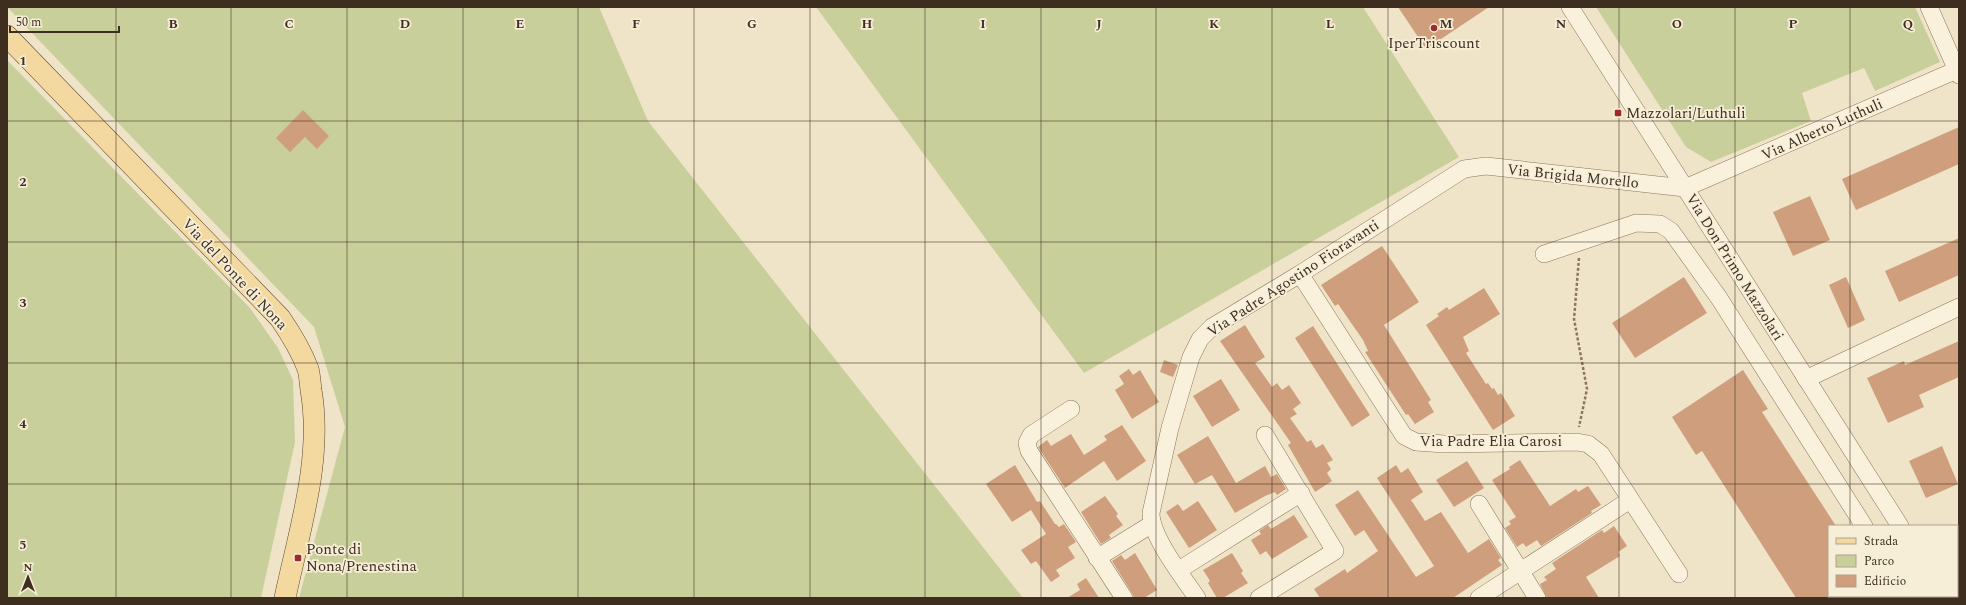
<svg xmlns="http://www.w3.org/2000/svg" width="1966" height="605" viewBox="0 0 1966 605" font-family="Spectral,serif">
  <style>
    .green { fill: #c9cf9b }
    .building { fill: #cf9f7d }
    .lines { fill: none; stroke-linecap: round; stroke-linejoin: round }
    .minor-casing { stroke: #8d765c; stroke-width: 18 }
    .major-casing { stroke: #5b4430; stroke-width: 22 }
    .path { stroke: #8d765c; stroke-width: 2.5; stroke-dasharray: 3 2; stroke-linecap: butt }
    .minor { stroke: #faf1dc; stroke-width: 17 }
    .major { stroke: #f3d9a0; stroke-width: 21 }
    .grid { fill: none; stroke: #3d2e20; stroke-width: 1; stroke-opacity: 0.55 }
    .poi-dot { fill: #9e2a2b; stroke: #f7eed8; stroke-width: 1.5 }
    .labels { text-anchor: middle; stroke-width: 3.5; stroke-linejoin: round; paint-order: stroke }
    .poi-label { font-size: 15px; fill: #3d2e20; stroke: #f7eed8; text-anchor: start }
    .street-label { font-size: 15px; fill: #3d2e20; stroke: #f7eed8 }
    .grid-label { font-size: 13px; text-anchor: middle; font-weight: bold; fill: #3d2e20; stroke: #f7eed8; stroke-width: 3.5; stroke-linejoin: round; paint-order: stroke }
  </style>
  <rect width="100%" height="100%" fill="#f0e4c8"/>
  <!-- green -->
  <g class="green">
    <path d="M7 7H599L648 121 1023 598H299L345 427 314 327Z"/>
    <path d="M816 7H1363L1459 157 1084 373Z"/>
    <path d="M1596 7H1915L1940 62 1875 91 1864 68 1802 93 1811 121 1711 162 1686 147Z"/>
    <path d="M7 60 250 308 278 348 293 380 295 442 261 598H7Z"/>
  </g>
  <!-- building -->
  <g class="building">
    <path d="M1398 7H1489L1426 49Z"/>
    <path d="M303 110 329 136 317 149 305 137 290 152 276 138Z"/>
    <path d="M1959 127V164L1856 210 1842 179Z"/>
    <path d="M1810 196 1830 240 1793 256 1773 212Z"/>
    <path d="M1959 238V275L1899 302 1885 271Z"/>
    <path d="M1382 246 1419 302 1384 325 1431 400 1428 402 1434 412 1415 424 1408 414 1406 415 1365 352 1368 351 1363 340 1338 304 1335 306 1321 285Z"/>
    <path d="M1684 277 1707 313 1635 358 1612 323Z"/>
    <path d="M1846 277 1865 320 1848 328 1829 285Z"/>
    <path d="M1484 288 1500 314 1463 337 1469 351 1466 353 1486 384 1488 383 1492 389 1494 388 1498 395 1501 393 1515 416 1493 430 1426 325 1439 316 1437 314 1447 307 1449 310Z"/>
    <path d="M1245 325 1265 357 1255 363 1272 387 1277 383 1282 390 1289 385 1301 403 1293 409 1297 414 1290 418 1307 442 1311 440 1316 448 1323 444 1333 460 1327 463 1331 469 1327 473 1332 481 1315 492 1288 445 1291 443 1220 341Z"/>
    <path d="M1313 326 1370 415 1352 427 1295 338Z"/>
    <path d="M1959 341V377L1919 395 1924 407 1888 423 1867 378 1904 361 1905 365Z"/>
    <path d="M1164 360 1178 365 1173 377 1160 372Z"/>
    <path d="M1129 369 1133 375 1140 370 1159 402 1132 419 1115 390 1124 384 1119 376Z"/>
    <path d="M1743 370 1768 409 1762 412 1836 526H1829V598H1796L1702 451 1696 455 1672 417Z"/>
    <path d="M1221 379 1240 410 1212 427 1193 396Z"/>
    <path d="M1122 425 1146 461 1117 481 1104 461 1065 488 1038 447 1047 440 1051 446 1071 434 1084 455 1107 440 1104 436Z"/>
    <path d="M1208 436 1236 483 1265 466 1271 477 1277 474 1286 489 1277 495 1275 492 1265 496 1235 513 1212 475 1195 484 1177 455Z"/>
    <path d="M1942 446 1958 484 1926 498 1909 461Z"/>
    <path d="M1520 460 1550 506 1576 489 1578 492 1588 486 1601 505 1591 511 1592 513 1541 546 1537 540 1526 547 1523 543 1517 547 1505 528 1511 524 1509 521 1516 517 1492 480 1510 469 1509 467Z"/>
    <path d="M1467 461 1484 488 1454 507 1436 480Z"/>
    <path d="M1015 465 1037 502 1040 501 1055 524H1056L1059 527 1064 524 1076 542 1068 547 1075 558 1056 570 1060 576 1051 582 1036 561 1031 564 1021 550 1046 534 1031 510 1012 522 986 484Z"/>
    <path d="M1396 465 1401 473 1408 468 1423 492 1411 500 1425 521 1441 512 1468 553 1489 539 1501 558 1498 560 1502 565 1453 598H1320L1314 589 1345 569 1347 573 1378 551 1364 530 1355 536 1335 505 1358 490 1416 577 1434 566 1377 478Z"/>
    <path d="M1105 496 1118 514 1116 516 1123 525 1109 535 1111 538 1101 544 1081 512Z"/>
    <path d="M1198 501 1217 530 1189 548 1166 512 1178 504 1183 511Z"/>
    <path d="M1294 515 1308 537 1272 559 1266 551 1260 555 1251 540 1261 534 1259 531 1268 525 1271 529Z"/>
    <path d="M1614 526 1627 546 1618 552 1620 556 1586 577 1599 598H1547L1540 584 1547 580 1544 577 1556 569 1552 563 1602 530 1604 533Z"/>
    <path d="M1135 553 1157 590 1144 598H1134L1132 593 1112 561 1121 555 1125 560Z"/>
    <path d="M1232 553 1243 571 1241 573 1248 583 1223 598H1217L1208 583 1210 581 1203 570Z"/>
    <path d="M1086 578 1099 598H1067L1080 590 1077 584Z"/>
  </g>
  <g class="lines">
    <defs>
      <g id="minor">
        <path d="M1570 7 1900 526"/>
        <path d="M1929 7 1959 75"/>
        <path d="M1544 254 1636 223 1660 224 1671 231 1719 298 1864 526"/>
        <path d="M1300 274 1404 436 1416 442 1444 444 1577 442 1588 444 1601 454 1679 574"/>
        <path d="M1806 379 1959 307"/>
        <path d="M1071 409 1031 435 1027 443 1029 451 1124 598"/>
        <path d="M1479 504 1537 598"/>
        <path d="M1957 557 1959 556"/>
        <path d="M1097 558 1152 524"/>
        <path d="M1179 570 1301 493"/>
        <path d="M1197 598C1183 577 1151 537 1151 513L1170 428 1191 357 1200 339 1212 327 1300 274 1464 169 1486 166 1685 188 1959 69"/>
        <path d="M1259 598 1335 551 1265 435"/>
        <path d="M1479 598 1630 500"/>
        <path d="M1903 598V596"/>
        <path d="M1950 598 1953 596"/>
      </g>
      <path id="major" d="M7 36 280 318C291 334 301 350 308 369 310 376 310 383 311 390 323 459 299 531 285 598"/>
    </defs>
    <!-- minor casing -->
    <use href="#minor" class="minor-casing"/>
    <!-- major casing -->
    <use href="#major" class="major-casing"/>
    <!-- path -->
    <path class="path" d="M1579 258 1574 319 1587 389 1579 427"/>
    <!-- minor -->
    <use href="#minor" class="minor"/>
    <!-- major -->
    <use href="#major" class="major"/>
  </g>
  <!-- grid -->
  <path class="grid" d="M116 7V598M231 7V598M347 7V598M463 7V598M578 7V598M694 7V598M810 7V598M925 7V598M1041 7V598M1156 7V598M1272 7V598M1388 7V598M1503 7V598M1619 7V598M1735 7V598M1850 7V526M7 121H1959M7 242H1959M7 363H1959M7 484H1959M1850 596V598"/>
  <!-- markers -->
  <g class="poi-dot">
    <circle cx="1434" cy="28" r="4"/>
    <rect x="1614" y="109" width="8" height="8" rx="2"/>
    <rect x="294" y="554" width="8" height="8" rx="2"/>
  </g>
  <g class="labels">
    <!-- poi labels -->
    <g class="poi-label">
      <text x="1434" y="48" text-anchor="middle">IperTriscount</text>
      <text x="1626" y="118">Mazzolari/Luthuli</text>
      <text x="306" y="554">Ponte di<tspan x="306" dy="17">Nona/Prenestina</tspan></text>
    </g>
    <!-- street labels -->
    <g class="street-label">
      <text transform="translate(1822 129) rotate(-24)" y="5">Via Alberto Luthuli</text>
      <text transform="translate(1573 176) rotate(6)" y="5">Via Brigida Morello</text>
      <text transform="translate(1735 267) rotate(58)" y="5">Via Don Primo Mazzolari</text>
      <text transform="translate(235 274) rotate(47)" y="5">Via del Ponte di Nona</text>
      <text transform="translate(1293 278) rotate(-33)" y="5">Via Padre Agostino Fioravanti</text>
      <text x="1491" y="446">Via Padre Elia Carosi</text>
    </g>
  </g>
  <g class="grid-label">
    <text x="173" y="28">B</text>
    <text x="289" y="28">C</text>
    <text x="405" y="28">D</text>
    <text x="520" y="28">E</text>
    <text x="636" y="28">F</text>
    <text x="752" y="28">G</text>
    <text x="867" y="28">H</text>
    <text x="983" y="28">I</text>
    <text x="1099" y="28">J</text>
    <text x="1214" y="28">K</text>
    <text x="1330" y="28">L</text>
    <text x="1446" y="28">M</text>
    <text x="1561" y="28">N</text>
    <text x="1677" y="28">O</text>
    <text x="1793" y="28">P</text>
    <text x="1908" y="28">Q</text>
    <text x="23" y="65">1</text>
    <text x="23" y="186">2</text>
    <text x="23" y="307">3</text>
    <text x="23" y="428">4</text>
    <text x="23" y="549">5</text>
  </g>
  <!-- border -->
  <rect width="1966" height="605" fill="none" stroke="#3d2e20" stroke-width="16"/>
  <!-- legend -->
  <rect x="1828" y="525" width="130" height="72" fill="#f7eed8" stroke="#ada18e"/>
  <rect x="1836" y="538" width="20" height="6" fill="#f3d9a0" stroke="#ada18e"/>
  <text x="1864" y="545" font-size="12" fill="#3d2e20">Strada</text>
  <rect x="1836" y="555" width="20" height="12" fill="#c9cf9b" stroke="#ada18e"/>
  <text x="1864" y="565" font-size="12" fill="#3d2e20">Parco</text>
  <rect x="1836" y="575" width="20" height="12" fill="#cf9f7d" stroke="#ada18e"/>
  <text x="1864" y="585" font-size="12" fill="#3d2e20">Edificio</text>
  <!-- north arrow -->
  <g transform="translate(28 577)" stroke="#f7eed8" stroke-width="3" paint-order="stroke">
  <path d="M0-3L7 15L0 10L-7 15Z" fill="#3d2e20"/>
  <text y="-6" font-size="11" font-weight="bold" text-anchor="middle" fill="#3d2e20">N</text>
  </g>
  <!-- scale -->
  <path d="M10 26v6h109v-6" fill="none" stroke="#3d2e20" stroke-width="2"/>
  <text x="16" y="26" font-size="12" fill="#3d2e20" stroke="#f7eed8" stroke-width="3" paint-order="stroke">50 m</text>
</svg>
